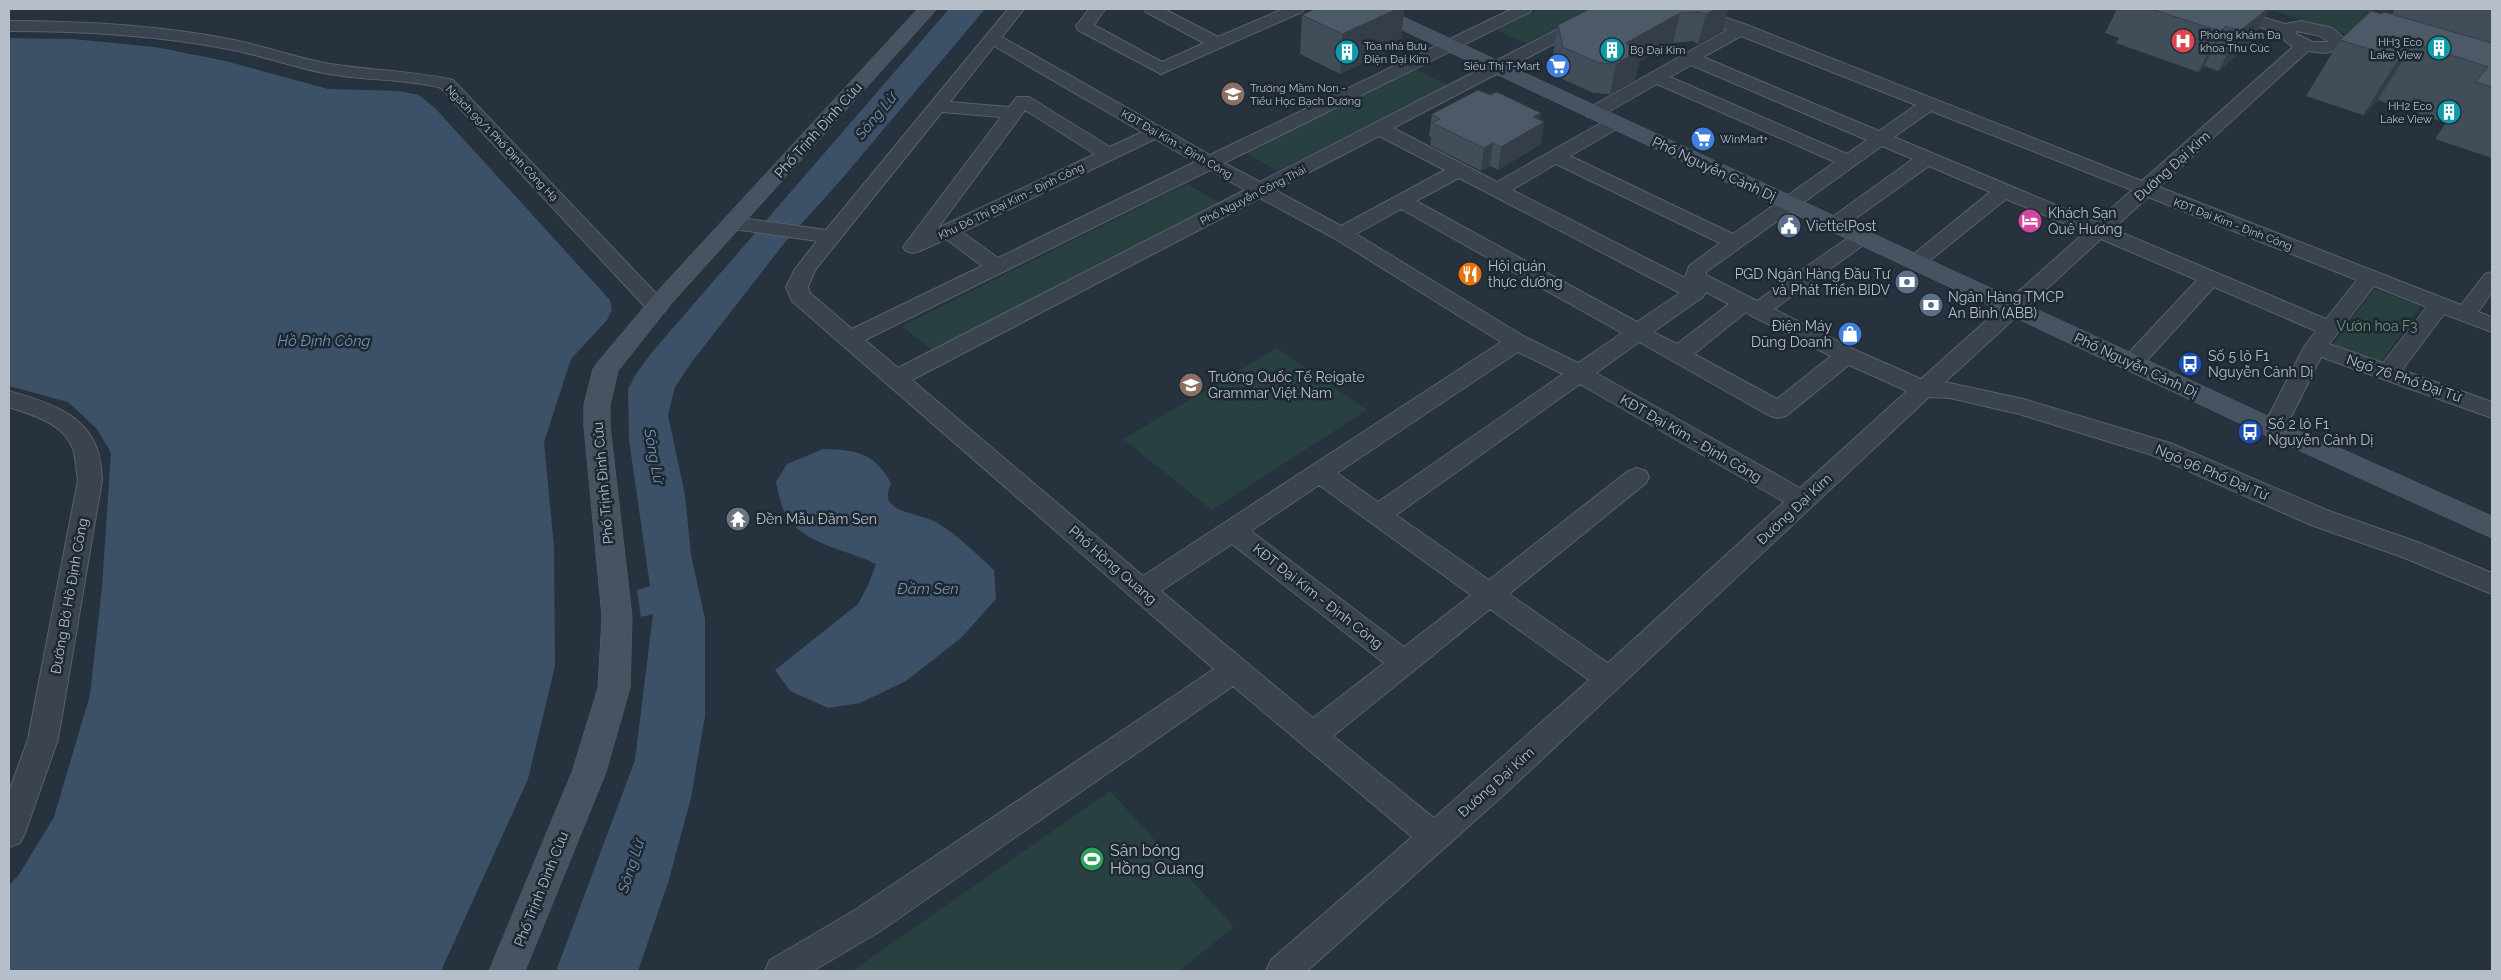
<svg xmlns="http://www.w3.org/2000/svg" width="2501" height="980" viewBox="0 0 2501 980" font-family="Raleway,sans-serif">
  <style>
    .green { fill: #294040 }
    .water { fill: #3c5067 }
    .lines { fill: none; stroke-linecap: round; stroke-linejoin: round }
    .minor-casing { stroke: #57616c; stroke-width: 2 }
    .secondary-casing { stroke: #57616c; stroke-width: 1 }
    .minor { fill: #3a434e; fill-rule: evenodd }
    .secondary { fill: #485361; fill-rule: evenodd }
    .wall { fill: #414d59 }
    .shaded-wall { fill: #353e48 }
    .building { fill: #4c5967; stroke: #353e48 }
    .labels { text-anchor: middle; stroke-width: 5; stroke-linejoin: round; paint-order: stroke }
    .far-poi-label { font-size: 11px; fill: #b6bec9; stroke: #1e2833; text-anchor: start }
    .far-street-label { font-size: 11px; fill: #b6bec9; stroke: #1e2833 }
    .street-label { font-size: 14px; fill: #b6bec9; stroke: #1e2833 }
    .poi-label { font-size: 14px; fill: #b6bec9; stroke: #1e2833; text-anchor: start }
    .park-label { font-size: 14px; fill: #6e9975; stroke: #1e2833 }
    .water-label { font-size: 15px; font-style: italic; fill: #7791ab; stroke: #1e2833 }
    .near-poi-label { font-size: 16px; fill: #b6bec9; stroke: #1e2833; text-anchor: start }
  </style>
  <rect width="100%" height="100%" fill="#26323e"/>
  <!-- green -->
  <g class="green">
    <path d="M1538 9H1594L1526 43 1496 30Z"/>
    <path d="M2268 9H2373L2346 34Z"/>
    <path d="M1415 69 1447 85 1278 171 1246 153Z"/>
    <path d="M1187 184 1220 203 932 350 902 326Z"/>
    <path d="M2375 289 2420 306 2380 364 2333 344Z"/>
    <path d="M1277 348 1367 410 1212 510 1123 439Z"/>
    <path d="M1110 791 1234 927 1179 971H852Z"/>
  </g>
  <!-- water -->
  <g class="water">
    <path d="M949 9H985L840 181 786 241 691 363 675 387 668 415 685 495 691 555 705 619V716L691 798 668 883 638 971H556L635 760 653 614 641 617 637 590 650 586 629 440 628 389 636 374 653 351Z"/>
    <path d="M9 38 72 39 155 47 226 61 328 89 400 91 419 95 435 108 610 300 612 310 607 320 571 359 544 442 554 547 555 666 528 779 441 971H9V886L20 873 54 817 90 695 102 587 111 453 97 429 68 402 9 386Z"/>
    <path d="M823 449C856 450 874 452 891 483 889 489 886 495 889 501 896 513 922 515 934 521 956 533 976 554 994 570L996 599 961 638 906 681 860 703 828 708 790 691 775 670 858 604 869 583 876 564C850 551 809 545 790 521 781 510 779 495 776 482L787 464Z"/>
  </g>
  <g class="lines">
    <defs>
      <g id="minor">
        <path d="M1008 9H1024L1002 37 1210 155 1512 9H1532L1530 12 1224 163 1260 182 1597 9H1617L1615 12 1393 128 1497 182 1608 119H1620L1623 123 1620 127 1570 156 1733 234 1835 162 1657 84 1599 117H1587L1584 113 1587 109 1727 30 1681 12 1679 9H1701L1747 25 2142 181 2293 47 2285 41 2278 33 2214 12 2212 9H2236L2285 24 2301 21 2332 28 2345 39 2343 49 2325 53 2308 51 2159 187 2461 305 2485 274 2492 272V292L2478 312 2492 317V332L2444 314 2402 370 2492 402V418L2321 357 2282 435 2274 437 2266 435 2262 429 2304 347 2316 331 2214 287 2140 368 2132 370 2124 368 2121 363 2124 358 2197 280 2101 239 1945 382 2023 399 2170 443 2329 511 2420 543 2492 573V594L2402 557 2311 525 2152 455 2019 414 1950 398 1929 397 1508 791 1307 971H1266L1271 960 1412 837 1233 686 879 932 813 971H765L770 960 855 910 1214 669 792 301 786 287 795 269 817 241 734 229 727 227 724 223 727 219 734 217 826 230ZM2296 31 2320 36 2329 42H2313L2296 34ZM1741 36 1916 105 1879 131 1703 57ZM994 46 1142 132 1110 147 1029 97H1017L1009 107 950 102ZM1691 65 1867 140 1847 154 1670 77ZM1025 110 1095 154 938 228 1020 117ZM1931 111 2132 190 2096 222 1894 137ZM942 112 1001 117 903 247 906 251 913 253 920 251 946 239 982 266 852 329 810 293 808 287 815 270ZM1379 136 1445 170 1341 226 1275 190ZM1155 139 1195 162 998 258 962 232ZM1882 146 1913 159 1828 220 1825 224 1828 228 1835 230 1842 228 1929 166 1990 192 1909 258 1906 262 1909 266 1916 268 1923 266 2006 199 2085 232 1921 379 1855 350 1774 309 1869 241 1872 237 1869 233 1862 231 1855 233 1757 301 1706 275V272ZM1556 164 1720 243 1689 266 1685 278 1512 190ZM1210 170 1245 190 898 368 865 340ZM1459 178 1490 194 1680 293 1637 322 1416 201ZM2148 197 2357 280 2326 319 2113 229ZM1260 198 1334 238 1501 342 1143 576 912 380ZM1401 209 1622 333 1578 363 1525 337 1356 234ZM2374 286 2427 307 2383 363 2329 344ZM1706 292 1729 304 1677 344 1653 332 1703 297ZM1746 312 1750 315 1831 356 1777 399 1694 354ZM1639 342 1770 416 1778 418 1786 416 1849 365 1907 391 1800 488 1596 373ZM1518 352 1563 374 1378 502 1337 473ZM1580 384 1784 502 1608 663 1509 594 1646 483 1649 477 1646 471 1637 468 1628 471 1489 580 1396 515ZM1319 485 1471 595 1404 647 1251 531ZM1232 544 1384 663 1313 718 1161 591ZM1490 609 1589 680 1434 818 1333 736Z"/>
        <path d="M1089 9H1105L1094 25 1162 62 1204 43 1146 12 1144 9H1164L1218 37 1283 9H1304L1302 12 1161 74 1078 30 1076 26Z"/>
        <path d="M9 21C83 21 157 25 229 39 261 45 293 57 325 63 368 71 411 70 453 80L668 306 665 311 657 313 649 311 441 88C403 78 363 81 324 73 292 67 261 55 228 49 156 35 82 31 9 31Z"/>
        <path d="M9 391C43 401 84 412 97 449 101 459 101 470 102 480L58 739 25 833 20 843 9 847V792L28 739 78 480C76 470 76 459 73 449 64 423 32 415 9 407Z"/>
      </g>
      <g id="secondary">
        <path d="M918 9H937L671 304 618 371 610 405V426L632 617 630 688 606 772 525 971H489L572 772 598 688 602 617 584 426V405L593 369 597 363 655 294Z"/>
        <path d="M1363 9H1386L2283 423 2492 516V538L2265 435 1366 13Z"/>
      </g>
    </defs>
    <!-- minor casing -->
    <use href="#minor" class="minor-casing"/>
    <!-- secondary casing -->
    <use href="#secondary" class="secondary-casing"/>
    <!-- minor -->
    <use href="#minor" class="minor"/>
    <!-- secondary -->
    <use href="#secondary" class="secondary"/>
  </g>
  <!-- wall -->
  <g class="wall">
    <path d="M1590 9H1728L1723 30 1698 44 1692 41 1673 43 1639 62 1635 80 1610 94 1593 93 1558 77 1553 55 1558 25Z"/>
    <path d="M2117 9H2269L2250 44 2218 71 2204 66 2198 72 2116 43 2119 38 2105 33Z"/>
    <path d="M2395 9H2492V158L2435 139 2446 123 2378 100 2363 115 2306 96 2340 40 2382 14H2392Z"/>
    <path d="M1302 15 1401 45 1340 74 1300 54Z"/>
    <path d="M1490 95 1544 122 1541 144 1498 170 1490 166 1481 171 1430 145 1431 137 1429 136 1432 114Z"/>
  </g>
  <!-- shaded-wall -->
  <g class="shaded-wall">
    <path d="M1397 9H1404L1401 45 1340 74 1342 34Z"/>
    <path d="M1716 9H1728L1723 30 1698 44 1706 14Z"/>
    <path d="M2267 9H2269L2250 44 2218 71 2240 31Z"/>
    <path d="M1680 13 1673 43 1639 62 1635 80 1610 94 1616 64 1626 43Z"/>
    <path d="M2226 26 2204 66 2198 72 2220 31Z"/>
    <path d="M2414 43 2378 100 2363 115 2399 58Z"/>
    <path d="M1541 113 1538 126 1544 122 1541 144 1498 170 1501 147 1533 117Z"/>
    <path d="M1493 143 1490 166 1481 171 1484 148Z"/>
  </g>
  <!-- building -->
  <g class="building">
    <path d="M1315 9H1397L1342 34 1302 15Z"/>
    <path d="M1590 9H1716L1706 14 1699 12 1680 13 1626 43 1642 49 1616 64 1599 63 1563 47 1558 25Z"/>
    <path d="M2151 9H2267L2240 31 2226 26 2220 31Z"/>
    <path d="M2371 11 2382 14 2384 12 2492 43V87L2475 82 2488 67 2414 43 2399 58 2340 40Z"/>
    <path d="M1478 90 1490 95 1497 92 1541 113 1533 117 1544 122 1501 147 1493 143 1484 148 1432 123 1440 119 1432 114Z"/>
  </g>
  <!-- icons -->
  <defs>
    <symbol id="hospital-disc" viewBox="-11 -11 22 22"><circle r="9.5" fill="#e0444e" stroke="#1e2833"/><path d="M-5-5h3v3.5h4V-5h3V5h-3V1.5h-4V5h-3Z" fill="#fff"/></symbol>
    <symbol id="building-disc" viewBox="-11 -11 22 22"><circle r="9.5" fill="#0f9aa8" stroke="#1e2833"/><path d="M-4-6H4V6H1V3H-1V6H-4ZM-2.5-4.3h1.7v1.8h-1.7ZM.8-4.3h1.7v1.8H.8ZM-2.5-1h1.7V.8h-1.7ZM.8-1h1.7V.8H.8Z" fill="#fff"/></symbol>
    <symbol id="supermarket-disc" viewBox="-11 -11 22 22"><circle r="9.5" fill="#3f7fe0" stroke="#1e2833"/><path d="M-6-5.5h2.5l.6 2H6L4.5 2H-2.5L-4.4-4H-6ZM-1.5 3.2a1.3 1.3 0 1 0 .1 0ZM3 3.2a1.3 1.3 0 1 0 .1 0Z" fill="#fff"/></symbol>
    <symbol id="school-disc" viewBox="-11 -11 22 22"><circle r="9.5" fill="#8d6e63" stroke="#1e2833"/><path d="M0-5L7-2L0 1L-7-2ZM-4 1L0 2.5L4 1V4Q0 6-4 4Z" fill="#fff"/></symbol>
    <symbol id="hotel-disc" viewBox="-11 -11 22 22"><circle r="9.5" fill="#d1479c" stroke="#1e2833"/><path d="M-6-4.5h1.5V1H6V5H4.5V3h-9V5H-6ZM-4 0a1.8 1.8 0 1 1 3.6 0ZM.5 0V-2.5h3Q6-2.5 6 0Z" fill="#fff"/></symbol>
    <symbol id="civic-disc" viewBox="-11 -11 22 22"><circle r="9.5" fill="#5c6f8a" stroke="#1e2833"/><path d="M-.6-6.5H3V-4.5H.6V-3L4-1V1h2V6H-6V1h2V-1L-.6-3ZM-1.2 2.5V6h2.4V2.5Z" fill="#fff"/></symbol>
    <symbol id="restaurant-disc" viewBox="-11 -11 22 22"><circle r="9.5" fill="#e8710a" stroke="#1e2833"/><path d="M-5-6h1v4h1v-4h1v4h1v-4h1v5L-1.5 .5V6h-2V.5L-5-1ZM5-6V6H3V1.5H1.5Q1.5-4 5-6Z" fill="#fff"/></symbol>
    <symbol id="bank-disc" viewBox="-11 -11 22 22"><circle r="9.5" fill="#5c6f8a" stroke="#1e2833"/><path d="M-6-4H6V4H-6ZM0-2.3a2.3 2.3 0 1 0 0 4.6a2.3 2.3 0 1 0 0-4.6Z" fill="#fff"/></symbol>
    <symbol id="shop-disc" viewBox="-11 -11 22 22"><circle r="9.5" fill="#3f7fe0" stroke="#1e2833"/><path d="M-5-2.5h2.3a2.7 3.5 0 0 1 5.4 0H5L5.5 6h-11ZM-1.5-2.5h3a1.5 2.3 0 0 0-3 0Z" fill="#fff"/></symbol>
    <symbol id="bus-disc" viewBox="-11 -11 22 22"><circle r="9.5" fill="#1a4fb4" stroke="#1e2833"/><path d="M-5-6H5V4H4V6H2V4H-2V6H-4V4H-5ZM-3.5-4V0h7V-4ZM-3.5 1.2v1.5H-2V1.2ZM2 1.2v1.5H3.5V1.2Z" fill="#fff"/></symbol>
    <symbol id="temple-disc" viewBox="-11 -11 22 22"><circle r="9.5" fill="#6b7280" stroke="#1e2833"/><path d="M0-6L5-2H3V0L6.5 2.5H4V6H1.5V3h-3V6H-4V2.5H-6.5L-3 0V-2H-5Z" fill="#fff"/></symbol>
    <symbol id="stadium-disc" viewBox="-11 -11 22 22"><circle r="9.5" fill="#2e9e5b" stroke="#1e2833"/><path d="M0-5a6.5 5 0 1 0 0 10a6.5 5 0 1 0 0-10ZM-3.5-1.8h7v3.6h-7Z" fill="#fff"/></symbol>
  </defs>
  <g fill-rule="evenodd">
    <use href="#hospital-disc" x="2169" y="27" width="28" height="28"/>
    <use href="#building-disc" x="2425" y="34" width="28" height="28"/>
    <use href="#building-disc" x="1598" y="36" width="28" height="28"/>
    <use href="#building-disc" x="1333" y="38" width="28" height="28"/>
    <use href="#supermarket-disc" x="1544" y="52" width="28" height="28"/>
    <use href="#school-disc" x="1219" y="80" width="28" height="28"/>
    <use href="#building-disc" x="2435" y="98" width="28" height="28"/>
    <use href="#supermarket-disc" x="1689" y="125" width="28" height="28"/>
    <use href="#hotel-disc" x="2016" y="207" width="28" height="28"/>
    <use href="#civic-disc" x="1775" y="212" width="28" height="28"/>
    <use href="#restaurant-disc" x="1456" y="260" width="28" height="28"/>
    <use href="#bank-disc" x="1893" y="268" width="28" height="28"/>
    <use href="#bank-disc" x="1917" y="291" width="28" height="28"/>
    <use href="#shop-disc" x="1836" y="320" width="28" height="28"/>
    <use href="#bus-disc" x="2176" y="350" width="28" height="28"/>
    <use href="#school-disc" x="1177" y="371" width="28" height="28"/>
    <use href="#bus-disc" x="2236" y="418" width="28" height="28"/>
    <use href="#temple-disc" x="724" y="505" width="28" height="28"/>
    <use href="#stadium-disc" x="1078" y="845" width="28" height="28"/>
  </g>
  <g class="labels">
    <!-- far-poi labels -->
    <g class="far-poi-label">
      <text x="2200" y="39">Phòng khám Đa<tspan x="2200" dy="13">khoa Thu Cúc</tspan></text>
      <text x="2422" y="46" text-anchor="end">HH3 Eco<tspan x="2422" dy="13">Lake View</tspan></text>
      <text x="1364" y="50">Tòa nhà Bưu<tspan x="1364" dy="13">Điện Đại Kim</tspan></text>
      <text x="1630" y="54">B9 Đại Kim</text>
      <text x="1540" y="70" text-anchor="end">Siêu Thị T-Mart</text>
      <text x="1250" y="92">Trường Mầm Non -<tspan x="1250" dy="13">Tiểu Học Bạch Dương</tspan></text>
      <text x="2432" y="110" text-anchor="end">HH2 Eco<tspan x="2432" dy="13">Lake View</tspan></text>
      <text x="1720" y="143">WinMart+</text>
    </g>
    <!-- far-street labels -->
    <g class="far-street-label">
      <text transform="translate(502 143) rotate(46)" y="4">Ngách 99/1 Phố Định Công Hạ</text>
      <text transform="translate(1177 144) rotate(30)" y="4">KĐT Đại Kim - Định Công</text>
      <text transform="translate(1253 195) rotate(-27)" y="4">Phố Nguyễn Công Thái</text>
      <text transform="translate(1011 201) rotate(-26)" y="4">Khu Đô Thị Đại Kim - Định Công</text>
      <text transform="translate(2233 224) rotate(21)" y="4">KĐT Đại Kim - Định Công</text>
    </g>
    <!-- street labels -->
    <g class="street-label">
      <text transform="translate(818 130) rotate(-48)" y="5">Phố Trịnh Đình Cửu</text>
      <text transform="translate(2172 166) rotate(-42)" y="5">Đường Đại Kim</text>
      <text transform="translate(1714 169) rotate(25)" y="5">Phố Nguyễn Cảnh Dị</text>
      <text transform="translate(2136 365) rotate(25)" y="5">Phố Nguyễn Cảnh Dị</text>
      <text transform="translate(2404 378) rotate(19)" y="5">Ngõ 76 Phố Đại Từ</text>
      <text transform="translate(1691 438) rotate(30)" y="5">KĐT Đại Kim - Định Công</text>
      <text transform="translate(2212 472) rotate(23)" y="5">Ngõ 96 Phố Đại Từ</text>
      <text transform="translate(603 483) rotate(-95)" y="5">Phố Trịnh Đình Cửu</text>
      <text transform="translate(1794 509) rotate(-43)" y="5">Đường Đại Kim</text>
      <text transform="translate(1113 565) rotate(41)" y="5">Phố Hồng Quang</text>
      <text transform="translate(69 596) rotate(-80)" y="5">Đường Bờ Hồ Định Công</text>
      <text transform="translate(1318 596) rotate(38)" y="5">KĐT Đại Kim - Định Công</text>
      <text transform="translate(1496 782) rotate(-42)" y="5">Đường Đại Kim</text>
      <text transform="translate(541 889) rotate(-68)" y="5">Phố Trịnh Đình Cửu</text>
    </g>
    <!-- poi labels -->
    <g class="poi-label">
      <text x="2048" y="218">Khách Sạn<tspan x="2048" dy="16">Quê Hương</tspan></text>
      <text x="1806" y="231">ViettelPost</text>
      <text x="1488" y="271">Hội quán<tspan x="1488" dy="16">thực dưỡng</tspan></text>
      <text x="1890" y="279" text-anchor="end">PGD Ngân Hàng Đầu Tư<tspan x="1890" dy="16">và Phát Triển BIDV</tspan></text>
      <text x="1948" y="302">Ngân Hàng TMCP<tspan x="1948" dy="16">An Bình (ABB)</tspan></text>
      <text x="1832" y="331" text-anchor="end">Điện Máy<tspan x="1832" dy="16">Dũng Doanh</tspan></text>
      <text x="2208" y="361">Số 5 lô F1<tspan x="2208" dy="16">Nguyễn Cảnh Dị</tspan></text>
      <text x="1208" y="382">Trường Quốc Tế Reigate<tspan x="1208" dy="16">Grammar Việt Nam</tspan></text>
      <text x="2268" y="429">Số 2 lô F1<tspan x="2268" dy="16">Nguyễn Cảnh Dị</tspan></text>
      <text x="756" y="524">Đền Mẫu Đầm Sen</text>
    </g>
    <!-- park labels -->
    <g class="park-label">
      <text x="2377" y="331">Vườn hoa F3</text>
    </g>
    <!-- water labels -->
    <g class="water-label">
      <text transform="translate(876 116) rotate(-50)" y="5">Sông Lừ</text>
      <text x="324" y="346">Hồ Định Công</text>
      <text transform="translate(654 456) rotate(80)" y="5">Sông Lừ</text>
      <text x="928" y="594">Đầm Sen</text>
      <text transform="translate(631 866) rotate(-72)" y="5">Sông Lừ</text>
    </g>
    <!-- near-poi labels -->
    <g class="near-poi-label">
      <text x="1110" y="856">Sân bóng<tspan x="1110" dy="18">Hồng Quang</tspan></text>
    </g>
  </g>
  <!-- border -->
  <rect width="2501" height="980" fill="none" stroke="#b6bec9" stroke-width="20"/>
</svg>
